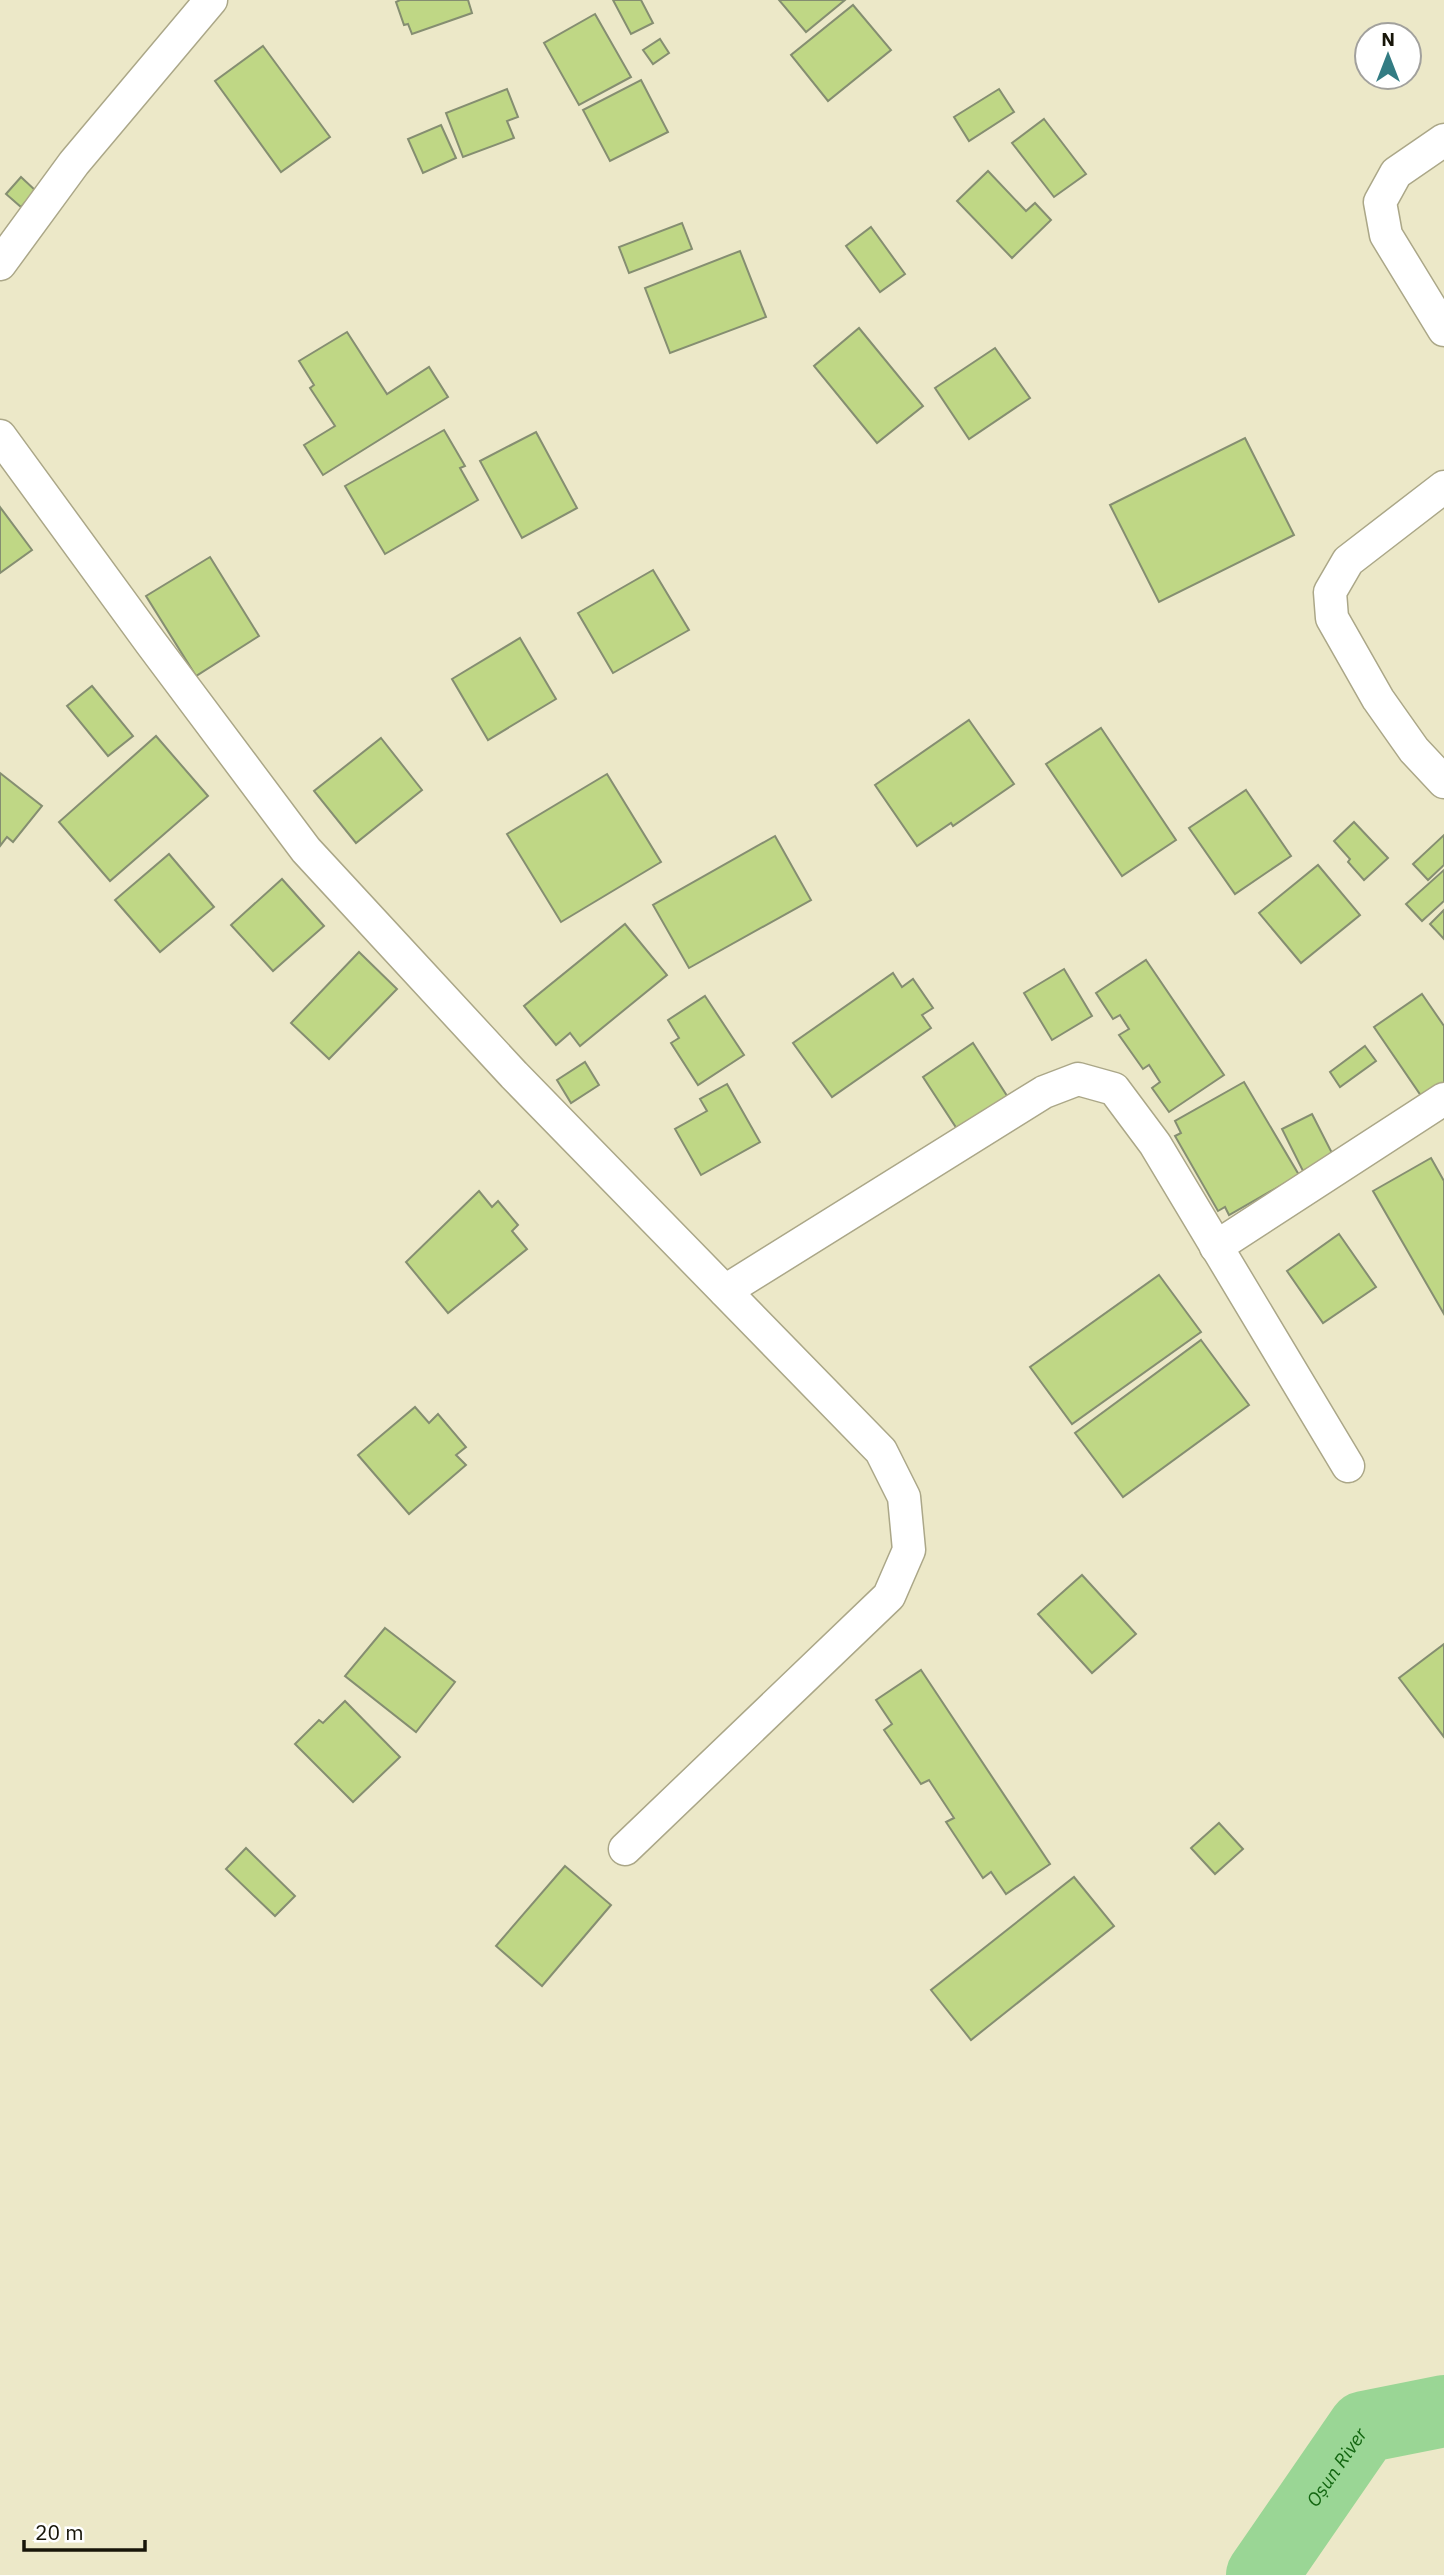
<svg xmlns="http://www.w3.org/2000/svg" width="1444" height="2575" viewBox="0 0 1444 2575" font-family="'IBM Plex Sans',sans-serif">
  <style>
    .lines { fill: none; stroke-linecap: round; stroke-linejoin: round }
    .river { stroke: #9ad695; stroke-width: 72 }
    .building { fill: #bfd785; stroke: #858e71; stroke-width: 2 }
    .street-casing { stroke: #aba788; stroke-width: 35 }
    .street { stroke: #fff; stroke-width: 32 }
    .labels { text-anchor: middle; stroke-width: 5; stroke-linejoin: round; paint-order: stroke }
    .water-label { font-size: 19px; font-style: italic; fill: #136611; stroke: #fff }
  </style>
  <rect width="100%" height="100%" fill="#ece8c8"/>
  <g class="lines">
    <!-- river -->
    <path class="river" id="s1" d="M1262 2575 1364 2427 1444 2411"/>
  </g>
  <!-- building -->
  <g class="building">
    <path d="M468 0 472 13 412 34 408 24 404 25 396 2 400 0Z"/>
    <path d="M613 0H641L653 23 631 34Z"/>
    <path d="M779 0H845L806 32Z"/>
    <path d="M853 5 891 50 828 101 791 55Z"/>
    <path d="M595 14 631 77 579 105 544 43Z"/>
    <path d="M660 39 669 53 653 64 643 50Z"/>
    <path d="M263 46 330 137 281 172 215 81Z"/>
    <path d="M641 80 668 132 610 161 583 110Z"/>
    <path d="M507 89 518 117 507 121 514 138 463 157 446 113Z"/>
    <path d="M999 89 1014 112 969 141 954 117Z"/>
    <path d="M1044 119 1086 174 1054 197 1012 143Z"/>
    <path d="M441 125 456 158 423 173 408 139Z"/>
    <path d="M988 171 1026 211 1035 203 1051 220 1012 258 957 201Z"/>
    <path d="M21 177 36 191 21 207 6 194Z"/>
    <path d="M682 223 692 249 629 273 619 247Z"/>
    <path d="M871 227 905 274 880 292 846 246Z"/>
    <path d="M740 251 766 317 670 353 645 288Z"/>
    <path d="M859 328 923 406 877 443 814 366Z"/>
    <path d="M347 332 387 394 429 367 448 397 323 475 304 445 335 426 310 388 314 385 299 361Z"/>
    <path d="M995 348 1030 398 969 439 935 388Z"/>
    <path d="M444 430 465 466 460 468 478 500 385 554 345 486Z"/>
    <path d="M536 432 577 508 522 538 480 461Z"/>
    <path d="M1245 438 1294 535 1159 602 1110 505Z"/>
    <path d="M0 507 32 550 0 573Z"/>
    <path d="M210 557 259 636 196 676 146 596Z"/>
    <path d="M653 570 689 630 613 673 578 613Z"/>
    <path d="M520 638 556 699 488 740 452 679Z"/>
    <path d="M92 686 133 736 108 756 67 706Z"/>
    <path d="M969 720 1014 784 953 826 951 823 917 846 875 785Z"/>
    <path d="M1101 728 1176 840 1122 876 1046 764Z"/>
    <path d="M156 736 208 796 110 881 59 822Z"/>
    <path d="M381 738 422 790 356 843 314 791Z"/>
    <path d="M0 773 42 806 13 842 7 837 0 846Z"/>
    <path d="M607 774 661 862 561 922 507 834Z"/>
    <path d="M1246 790 1291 856 1235 894 1189 828Z"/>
    <path d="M1354 822 1388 858 1364 880 1348 862 1350 859 1334 841Z"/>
    <path d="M1444 835V865L1428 880 1413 864Z"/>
    <path d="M775 836 811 900 689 968 653 905Z"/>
    <path d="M169 854 214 907 160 952 115 900Z"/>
    <path d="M1318 865 1360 915 1301 963 1259 913Z"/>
    <path d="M1444 870V901L1422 921 1406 904Z"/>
    <path d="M282 879 324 926 273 971 231 925Z"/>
    <path d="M1444 910V939L1430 924Z"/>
    <path d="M625 924 667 975 580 1046 570 1033 556 1045 524 1006Z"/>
    <path d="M359 952 397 989 329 1059 291 1023Z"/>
    <path d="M1146 960 1224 1075 1169 1112 1152 1088 1160 1082 1149 1065 1143 1069 1119 1035 1129 1029 1120 1015 1113 1019 1096 993Z"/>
    <path d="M1064 969 1092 1016 1052 1040 1024 993Z"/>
    <path d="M893 973 902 987 913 979 933 1008 922 1015 931 1028 832 1097 793 1043Z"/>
    <path d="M1422 994 1444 1026V1091L1426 1103 1374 1027Z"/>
    <path d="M705 996 744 1055 698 1085 671 1043 679 1038 668 1020Z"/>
    <path d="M973 1043 1011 1102 961 1135 923 1077Z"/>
    <path d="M1365 1046 1376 1061 1340 1087 1330 1072Z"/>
    <path d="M585 1062 599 1085 571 1103 557 1080Z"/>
    <path d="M1244 1082 1299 1175 1229 1215 1225 1207 1218 1211 1175 1136 1181 1133 1175 1121Z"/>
    <path d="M727 1084 760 1142 701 1175 675 1129 707 1111 700 1099Z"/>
    <path d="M1312 1114 1333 1155 1303 1171 1282 1129Z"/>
    <path d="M1431 1158 1444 1181V1314L1373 1191Z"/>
    <path d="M479 1191 492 1207 498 1201 518 1225 512 1231 527 1249 448 1313 406 1262Z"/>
    <path d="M1339 1234 1376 1287 1323 1323 1287 1271Z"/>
    <path d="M1159 1275 1201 1332 1072 1424 1030 1367Z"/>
    <path d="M1201 1340 1249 1405 1123 1497 1075 1433Z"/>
    <path d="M415 1407 429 1423 438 1414 466 1447 456 1455 466 1465 409 1514 358 1455Z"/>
    <path d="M1082 1575 1136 1634 1092 1673 1038 1614Z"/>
    <path d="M385 1628 455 1682 416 1732 345 1676Z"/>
    <path d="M1444 1644V1737L1399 1678Z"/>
    <path d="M921 1670 1050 1864 1006 1894 991 1872 983 1878 946 1822 954 1818 929 1780 921 1784 884 1730 892 1724 876 1700Z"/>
    <path d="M345 1701 400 1757 353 1802 295 1744 319 1720 323 1723Z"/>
    <path d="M1219 1823 1243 1849 1215 1874 1191 1848Z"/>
    <path d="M246 1848 295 1896 275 1916 226 1869Z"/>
    <path d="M565 1866 611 1905 542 1986 496 1946Z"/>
    <path d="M1074 1877 1114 1926 971 2040 931 1990Z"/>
  </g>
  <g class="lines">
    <defs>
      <g id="street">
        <path d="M1444 140 1396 173 1380 202 1386 235 1444 330"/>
        <path d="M0 264 74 163 211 0"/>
        <path d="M0 436 151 643 306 850 514 1075 881 1451 904 1497 909 1550 889 1596 625 1849"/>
        <path d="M1444 487 1348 561 1330 592 1332 618 1378 699 1414 750 1444 782"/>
        <path d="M1216 1247 1444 1099"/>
        <path d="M725 1291 1044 1092 1078 1079 1114 1089 1155 1144 1348 1466"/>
      </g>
    </defs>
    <!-- street casing -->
    <use href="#street" class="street-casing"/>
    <!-- street -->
    <use href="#street" class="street"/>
  </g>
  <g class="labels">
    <!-- water labels -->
    <g class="water-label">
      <text dy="7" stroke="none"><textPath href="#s1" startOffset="131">Oṣun River</textPath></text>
    </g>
  </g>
  <!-- north arrow -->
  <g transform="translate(1388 56)"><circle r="33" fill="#ffffff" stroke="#a2a19d" stroke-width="2"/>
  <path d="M0-5L12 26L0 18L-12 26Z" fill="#337c83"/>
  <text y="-10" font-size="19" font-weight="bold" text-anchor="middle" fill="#171509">N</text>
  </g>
  <!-- scale -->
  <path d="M24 2540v10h121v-10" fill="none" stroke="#171509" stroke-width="3.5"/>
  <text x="35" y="2540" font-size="21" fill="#171509" stroke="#ffffff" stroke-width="5" paint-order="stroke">20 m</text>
</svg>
